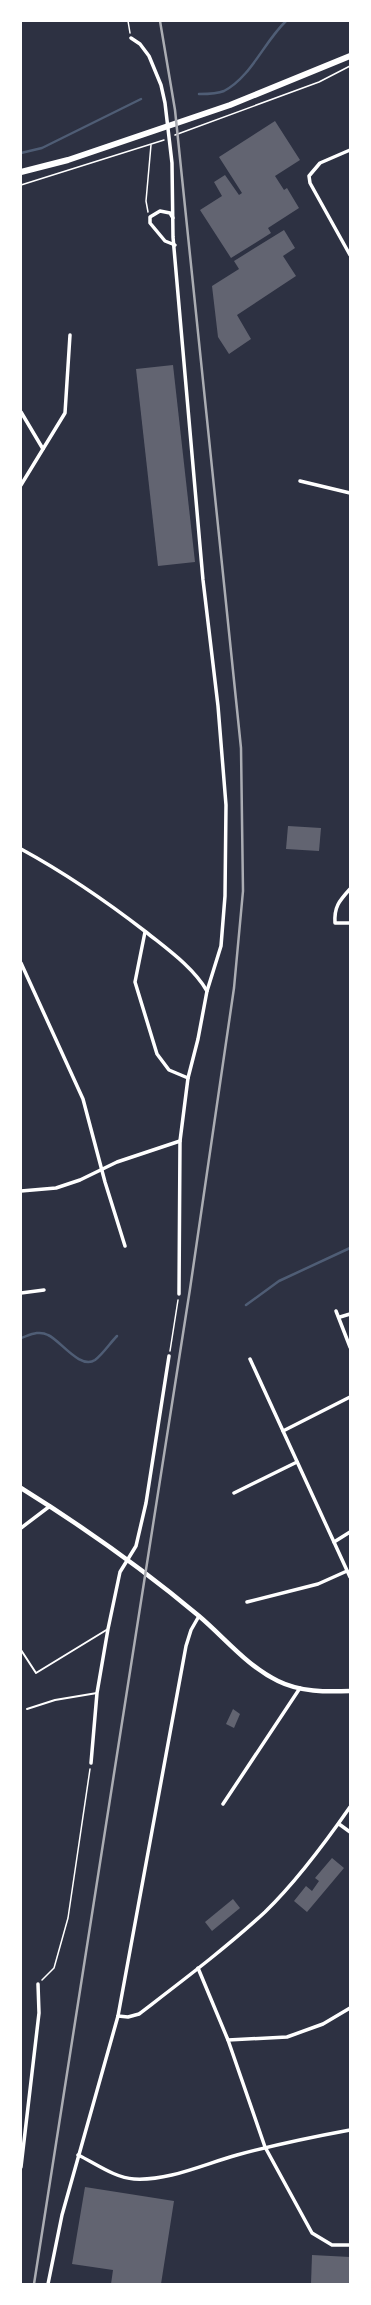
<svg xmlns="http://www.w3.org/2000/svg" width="371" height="2305" viewBox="0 0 371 2305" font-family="Manrope,sans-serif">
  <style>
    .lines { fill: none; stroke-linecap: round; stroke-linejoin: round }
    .stream { stroke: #4f5d75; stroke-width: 2.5 }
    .building { fill: #626471 }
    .path { stroke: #fff; stroke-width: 1.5 }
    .service { stroke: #fff; stroke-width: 2 }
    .minor { stroke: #fff; stroke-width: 3.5 }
    .tertiary { stroke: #fff; stroke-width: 4.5 }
    .trunk { stroke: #fff; stroke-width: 6 }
    .rail { stroke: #abadb3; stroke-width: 2.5 }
  </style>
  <rect width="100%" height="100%" fill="#2d3142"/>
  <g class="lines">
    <!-- stream -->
    <g class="stream">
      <path d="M199 94C206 94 217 94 224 91 251 77 264 42 286 21"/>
      <path d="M21 153 42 148 141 99"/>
      <path d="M246 1305 279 1281 350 1248"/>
      <path d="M21 1338C30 1335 39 1330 48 1335 60 1340 80 1370 95 1360 103 1354 110 1343 117 1336"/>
    </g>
  </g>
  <!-- building -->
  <g class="building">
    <path d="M275 121 300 160 275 176 284 190 287 188 299 208 268 228 271 233 231 258 200 210 222 196 214 182 225 175 239 195 242 193 219 157Z"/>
    <path d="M284 230 295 248 283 256 296 276 237 315 251 339 229 354 218 337 212 286 239 269 234 261Z"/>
    <path d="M173 365 195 562 158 566 136 369Z"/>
    <path d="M288 826 321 828 319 851 286 849Z"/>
    <path d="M233 1709 240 1714 234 1728 226 1724Z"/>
    <path d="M332 1858 344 1868 307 1912 294 1901 306 1886 312 1891 319 1881 315 1878Z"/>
    <path d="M233 1899 240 1908 212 1931 205 1922Z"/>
    <path d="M85 2187 174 2201 161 2284H111L113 2270 72 2264Z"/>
    <path d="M312 2255 350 2257V2284H311Z"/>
  </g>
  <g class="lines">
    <!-- path -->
    <g class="path">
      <path d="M128 21 130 33"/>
      <path d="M175 135 319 82 350 66"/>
      <path d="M21 185 164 140"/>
      <path d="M148 212 146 201 151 145"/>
      <path d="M170 1351 178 1300"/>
      <path d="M42 1980 54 1968 68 1918 90 1769"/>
    </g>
    <!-- service -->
    <g class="service">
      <path d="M21 1650 36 1673 108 1629"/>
      <path d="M27 1709 55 1700 97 1693"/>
    </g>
    <!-- minor -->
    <g class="minor">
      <path d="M131 38 140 44 149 56 161 85 165 103 172 163 173 237 203 580 218 706 226 805 225 896 221 946 207 991 198 1039 188 1078 180 1141 179 1294"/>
      <path d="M350 150 320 163 309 176 310 183 350 255"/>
      <path d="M173 218 170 213 160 211 150 217V223L165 241 175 245"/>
      <path d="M21 412 43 449"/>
      <path d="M300 481 350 493"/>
      <path d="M21 485 65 413 70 335"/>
      <path d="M21 849C65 873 106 901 146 932 167 949 193 967 207 991"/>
      <path d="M350 889C339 901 334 907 335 923H350"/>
      <path d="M145 932 135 982 157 1054 169 1070 188 1078"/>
      <path d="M21 963 83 1099 105 1182 125 1246"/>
      <path d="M21 1191 56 1188 80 1180 117 1162 180 1141"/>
      <path d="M21 1293 44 1290"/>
      <path d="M336 1311 350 1347"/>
      <path d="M340 1317 350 1314"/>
      <path d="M250 1359 350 1577"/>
      <path d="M283 1431 350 1397"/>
      <path d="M234 1493 297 1462"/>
      <path d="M21 1528 50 1506"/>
      <path d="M334 1542 350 1532"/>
      <path d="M247 1602 318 1584 347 1571"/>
      <path d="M91 1763 97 1693 108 1629 120 1572 136 1546 146 1503 169 1356"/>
      <path d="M223 1804 300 1688"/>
      <path d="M339 1824 350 1832"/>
      <path d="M198 1968 228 2040 265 2147 312 2233 332 2245H350"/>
      <path d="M118 2016 128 2017 139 2014C182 1981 226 1948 265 1912 297 1881 325 1843 350 1807"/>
      <path d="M228 2040 287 2037 323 2024 350 2008"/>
      <path d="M78 2155C95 2163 115 2178 134 2179 169 2181 204 2164 237 2155 274 2145 312 2137 350 2130"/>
      <path d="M21 2167 39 2013 38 1984"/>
      <path d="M48 2284 62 2215 118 2016 186 1646 191 1630 199 1616"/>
    </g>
    <!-- tertiary -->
    <path class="tertiary" d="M21 1488C82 1526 143 1569 199 1616 225 1638 247 1666 278 1681 300 1692 326 1692 350 1691"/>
    <!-- trunk -->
    <path class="trunk" d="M21 172 68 160 230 105 350 56"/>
    <!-- rail -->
    <path class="rail" d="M34 2284 190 1289 234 988 243 891 241 748 175 110 160 21"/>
  </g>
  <!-- border -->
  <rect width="371" height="2305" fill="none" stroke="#ffffff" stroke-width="44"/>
</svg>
